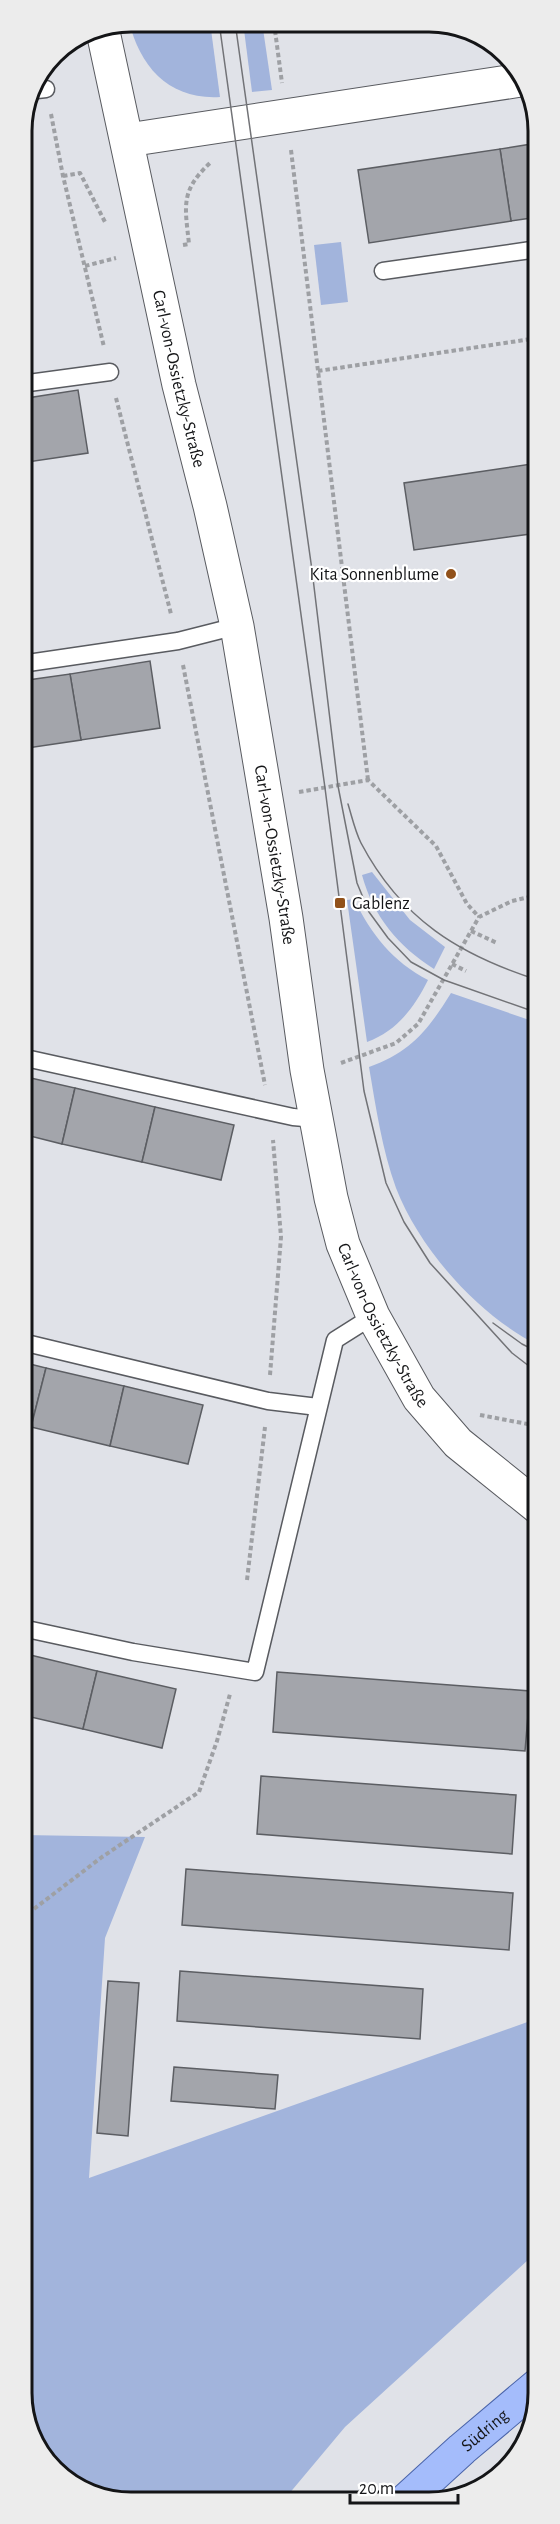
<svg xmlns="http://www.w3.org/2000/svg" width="560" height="2524" viewBox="0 0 560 2524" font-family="'Alegreya Sans',sans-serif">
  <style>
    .green { fill: #a2b4dc }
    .building { fill: #a3a5ab; stroke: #5c5e63; stroke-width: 1.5 }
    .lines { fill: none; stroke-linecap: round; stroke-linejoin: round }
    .lane-casing { stroke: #595b60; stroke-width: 19 }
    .secondary-casing { stroke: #595b60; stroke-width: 35 }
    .primary-casing { stroke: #4a64a9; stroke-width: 35 }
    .path { stroke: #9ea0a4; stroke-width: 4; stroke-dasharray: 4.5 3; stroke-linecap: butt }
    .lane { stroke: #fff; stroke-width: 16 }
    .secondary { stroke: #fff; stroke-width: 33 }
    .primary { stroke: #a4bcfb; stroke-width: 33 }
    .tram { stroke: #727377; stroke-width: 1.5 }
    .poi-dot { fill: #91511a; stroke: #fff; stroke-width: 2 }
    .labels { text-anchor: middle; stroke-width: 4.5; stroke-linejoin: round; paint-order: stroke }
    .street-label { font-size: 18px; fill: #141517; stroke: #fff }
    .poi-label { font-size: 18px; fill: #141517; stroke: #fff; text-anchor: end }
    .rim { fill: none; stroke: #141517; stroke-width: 3 }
  </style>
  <rect width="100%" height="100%" fill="#e0e2e8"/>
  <!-- green -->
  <g class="green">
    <path d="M129 21 210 22 220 97C170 100 140 68 129 21Z"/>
    <path d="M243 22H262L272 90 252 92Z"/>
    <path d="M341 242 348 302 321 305 314 245Z"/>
    <path d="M372 872 410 920 445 947 434 969C398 946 373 916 362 875Z"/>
    <path d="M354 899C371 934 393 962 428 980 414 1008 397 1031 367 1042L347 900Z"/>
    <path d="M451 993 538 1023V1345C479 1316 420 1250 396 1188 382 1149 376 1108 369 1067 411 1052 428 1030 451 993Z"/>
    <path d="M22 1835 145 1837 105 1938 89 2178 533 2020 539 1955V2250L345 2427 283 2501H109L49 2466 22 2407Z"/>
  </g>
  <!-- building -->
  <g class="building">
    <path d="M538 143V217L511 221 500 149Z"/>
    <path d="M500 149 511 221 369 243 358 170Z"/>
    <path d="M78 390 88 453 21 463V399Z"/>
    <path d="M538 463V533L414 550 404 483Z"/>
    <path d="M150 661 160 728 81 740 70 674Z"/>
    <path d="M70 674 81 740 21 749V681Z"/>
    <path d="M22 1076 75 1088 62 1144 22 1134Z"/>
    <path d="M75 1088 155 1107 142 1162 62 1144Z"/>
    <path d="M155 1107 234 1125 221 1180 142 1162Z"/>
    <path d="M22 1362 46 1368 31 1427 22 1425Z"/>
    <path d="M46 1368 124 1386 110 1446 31 1427Z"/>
    <path d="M124 1386 203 1405 188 1464 110 1446Z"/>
    <path d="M22 1653 97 1671 83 1729 22 1715Z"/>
    <path d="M97 1671 176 1689 162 1748 83 1729Z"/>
    <path d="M277 1672 530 1691 525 1751 273 1732Z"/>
    <path d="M261 1776 516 1795 512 1854 257 1834Z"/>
    <path d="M186 1869 513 1893 509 1950 182 1925Z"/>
    <path d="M180 1971 423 1989 420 2039 177 2021Z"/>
    <path d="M108 1981 139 1983 128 2136 97 2133Z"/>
    <path d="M174 2067 278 2075 275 2109 171 2101Z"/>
  </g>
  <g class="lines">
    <defs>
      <g id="lane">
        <path d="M37 90 46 89"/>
        <path d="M383 271 538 249"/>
        <path d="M21 384 110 372"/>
        <path d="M21 664 178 641 237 626"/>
        <path d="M21 1057 293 1117 316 1119"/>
        <path d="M22 1342 268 1401 318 1407"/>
        <path d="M22 1628 133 1652 255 1672 335 1340 373 1316"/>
      </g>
      <g id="secondary">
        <path id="s1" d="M102 27 179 385 210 506 237 626 286 918 307 1070 331 1198 343 1244 373 1316 419 1398 458 1443 539 1508"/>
        <path d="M128 140 521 80"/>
      </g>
      <g id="primary">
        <path id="s2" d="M404 2502 462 2449 539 2384"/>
      </g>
    </defs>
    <!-- lane casing -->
    <use href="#lane" class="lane-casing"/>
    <!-- secondary casing -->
    <use href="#secondary" class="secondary-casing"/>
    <!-- primary casing -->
    <use href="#primary" class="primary-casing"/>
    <!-- path -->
    <g class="path">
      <path d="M274 23 282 83"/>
      <path d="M51 114 63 176 104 347"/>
      <path d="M291 150 368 780"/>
      <path d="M63 176 80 173 106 224"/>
      <path d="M183 245 189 244C185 206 180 191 210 163"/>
      <path d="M85 266 116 258"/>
      <path d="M318 371 538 338"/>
      <path d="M116 398 171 614"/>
      <path d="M183 665 265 1085"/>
      <path d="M299 792 368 780 436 846 467 904 479 917"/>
      <path d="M471 931 497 943"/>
      <path d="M452 964 466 971"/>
      <path d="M341 1063 396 1043 418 1024 479 917 512 901 538 895"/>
      <path d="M270 1375 281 1237 273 1140"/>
      <path d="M480 1415 538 1426"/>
      <path d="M247 1580 265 1427"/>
      <path d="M22 1918 102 1857 199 1792 217 1741 230 1694"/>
    </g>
    <!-- lane -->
    <use href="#lane" class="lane"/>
    <!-- secondary -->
    <use href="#secondary" class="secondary"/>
    <!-- primary -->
    <use href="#primary" class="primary"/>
    <!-- tram -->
    <g class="tram">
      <path d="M219 22 325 788 364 1091 386 1183 404 1222 430 1263 512 1353 538 1373"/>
      <path d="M235 22 312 570 338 786 357 883 369 912 388 938 411 962 444 980 538 1013"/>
      <path d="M348 804C352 817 355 831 361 843 401 919 459 955 538 980"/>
      <path d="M493 1323 522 1344 538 1352"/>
    </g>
  </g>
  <!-- markers -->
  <g class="poi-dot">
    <circle cx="451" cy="574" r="6"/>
    <rect x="334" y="897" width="12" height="12" rx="3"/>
  </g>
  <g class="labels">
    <!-- street labels -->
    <g class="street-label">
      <text dy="6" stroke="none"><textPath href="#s1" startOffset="360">Carl-von-Ossietzky-Straße</textPath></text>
      <text dy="6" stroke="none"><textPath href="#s1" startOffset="846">Carl-von-Ossietzky-Straße</textPath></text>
      <text dy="6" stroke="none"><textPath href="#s1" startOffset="1332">Carl-von-Ossietzky-Straße</textPath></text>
      <text dy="6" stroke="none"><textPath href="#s2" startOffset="108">Südring</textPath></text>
    </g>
    <!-- poi labels -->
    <g class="poi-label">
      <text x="439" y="580">Kita Sonnenblume</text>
      <text x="352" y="909" text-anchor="start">Gablenz</text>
    </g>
  </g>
  <!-- crop -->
  <path d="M0 0H560V2524H0ZM131 32H429A99 99 0 0 1 528 131V2393A99 99 0 0 1 429 2492H131A99 99 0 0 1 32 2393V131A99 99 0 0 1 131 32Z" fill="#ececec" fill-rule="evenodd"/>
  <path class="rim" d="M131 32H429A99 99 0 0 1 528 131V2393A99 99 0 0 1 429 2492H131A99 99 0 0 1 32 2393V131A99 99 0 0 1 131 32Z"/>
  <!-- scale -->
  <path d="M350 2494v9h108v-9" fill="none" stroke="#141517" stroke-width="3"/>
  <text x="359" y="2494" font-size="18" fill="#141517" stroke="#ffffff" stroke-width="4.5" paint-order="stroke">20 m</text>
</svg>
